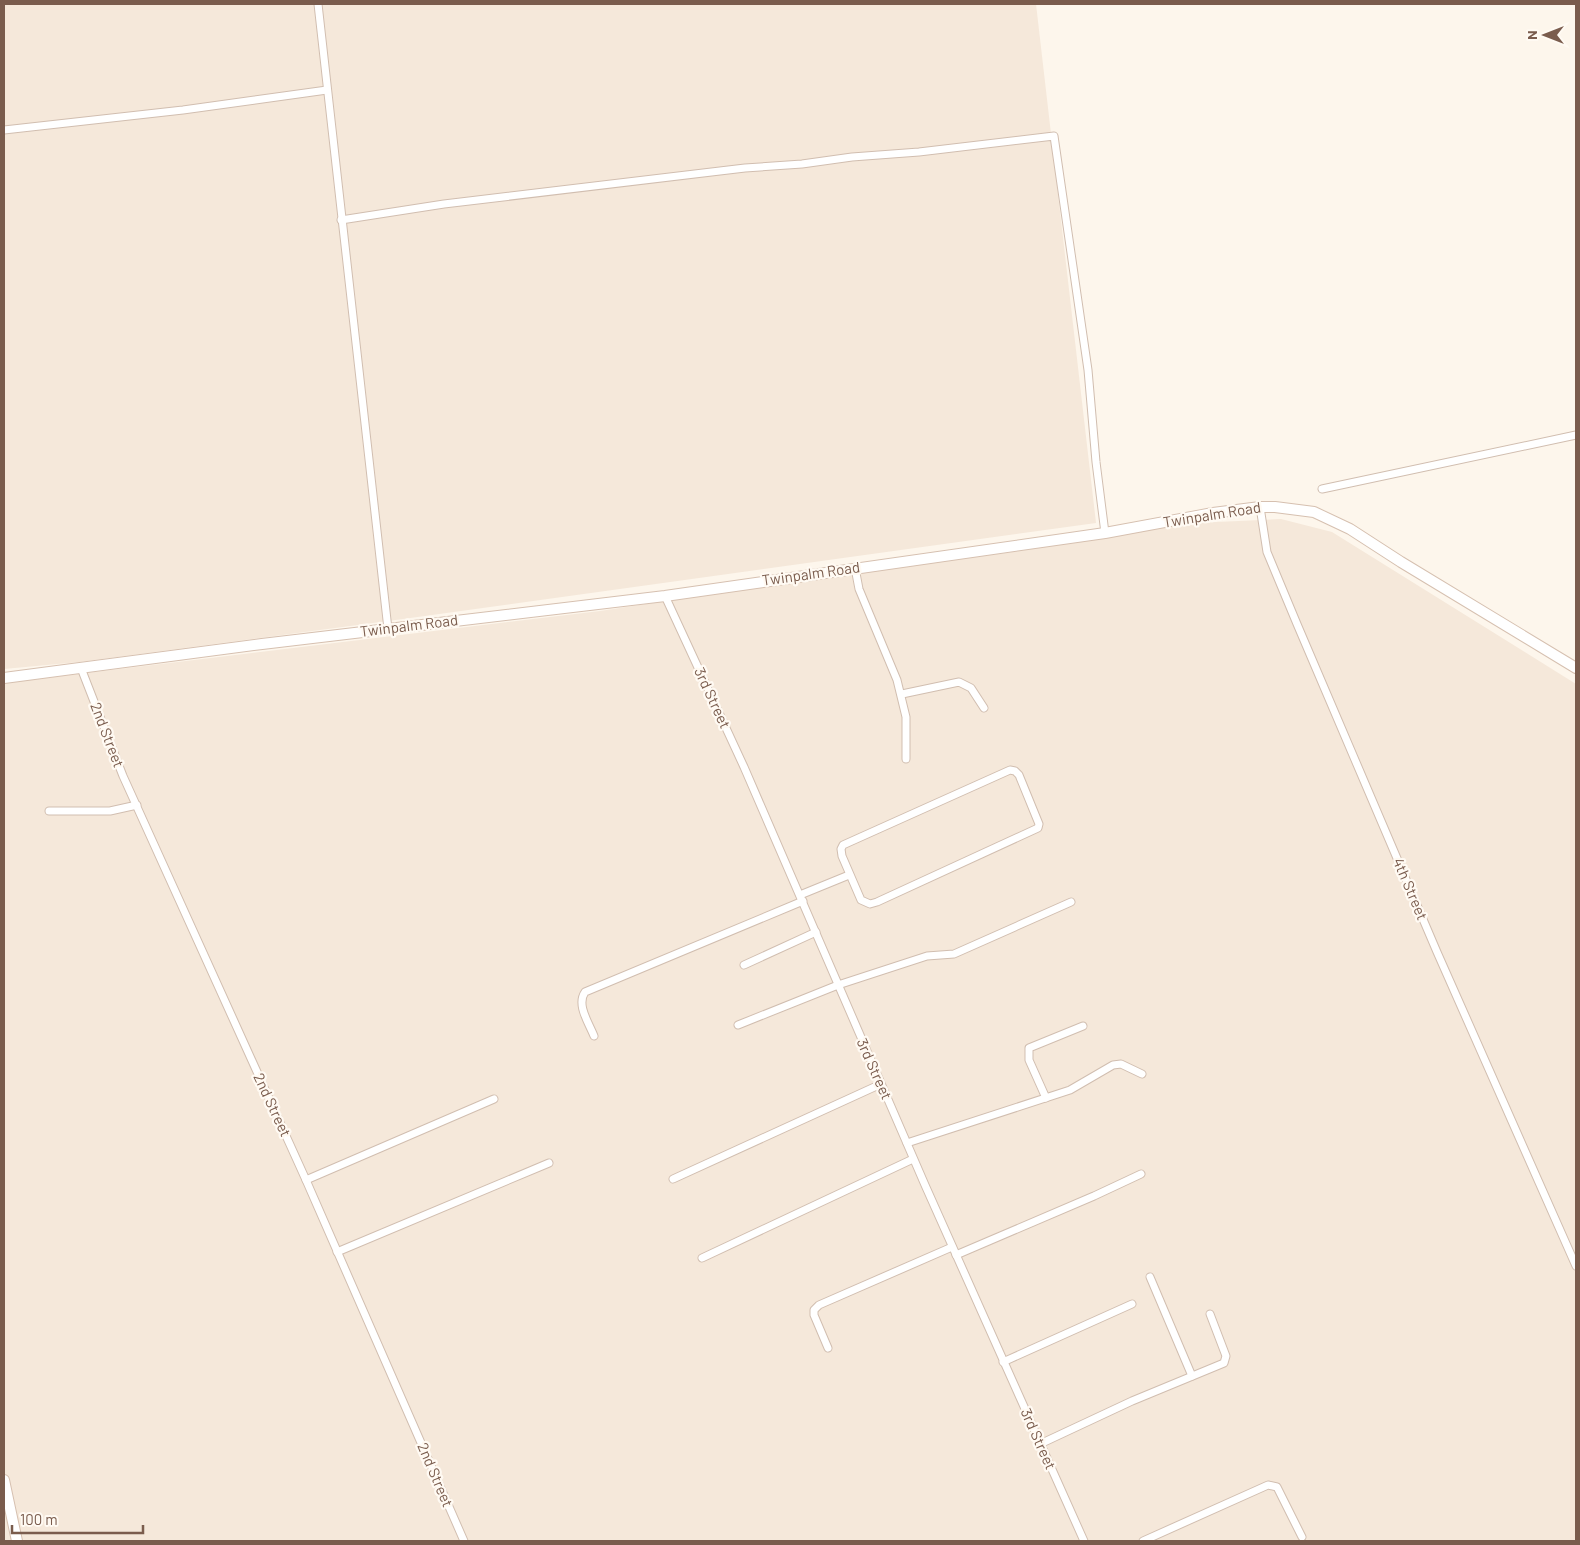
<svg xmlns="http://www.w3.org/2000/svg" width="1580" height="1545" viewBox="0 0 1580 1545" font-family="Barlow,sans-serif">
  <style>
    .residential { fill: #f5e8da }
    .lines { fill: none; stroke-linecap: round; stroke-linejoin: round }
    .street-casing { stroke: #d1beb0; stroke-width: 9 }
    .secondary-casing { stroke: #d6c0b0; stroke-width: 12 }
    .street { stroke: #fff; stroke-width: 7 }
    .secondary { stroke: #fff; stroke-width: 10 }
    .labels { text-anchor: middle; stroke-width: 4.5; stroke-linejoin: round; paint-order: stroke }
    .street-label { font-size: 15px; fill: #7a5c4d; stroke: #fffaf3 }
  </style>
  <rect width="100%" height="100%" fill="#fdf6ec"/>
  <!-- residential -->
  <g class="residential">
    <path d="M4 4H1036L1096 523 403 619 79 662 4 669Z"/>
    <path d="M1281 519 1332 532 1576 684V1541H4V683L600 611 809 579 1019 551 1194 523Z"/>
  </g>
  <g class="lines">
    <defs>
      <g id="street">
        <path d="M318 4 388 629"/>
        <path d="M4 130 183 110 327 90"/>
        <path d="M341 220 444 204 745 168 802 164 852 157 919 152 1054 136 1088 370 1096 462 1105 533"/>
        <path d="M1322 489 1576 435"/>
        <path d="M1260 507 1267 552 1297 624 1437 952 1576 1266"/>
        <path d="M855 568 859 589 897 680 906 717V759"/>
        <path d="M665 596 744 767 925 1185 1084 1541"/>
        <path d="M81 668 123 776 306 1180 464 1541"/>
        <path d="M902 694 959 682 971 688 984 708"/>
        <path d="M1010 770 1015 771 1019 775 1039 824 1038 828 877 902 870 904 861 900 842 856 841 849 843 845Z"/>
        <path d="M49 811H110L137 805"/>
        <path d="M800 895 849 875"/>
        <path d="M744 965 816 932"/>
        <path d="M738 1025 838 985 927 956 954 954 1071 902"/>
        <path d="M594 1036C589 1023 576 1005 585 992L803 901"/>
        <path d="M1046 1098 1029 1060V1048L1083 1026"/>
        <path d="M907 1143 1070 1090 1113 1065 1121 1064 1142 1074"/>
        <path d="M673 1179 881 1084"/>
        <path d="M306 1180 494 1099"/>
        <path d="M337 1252 549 1163"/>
        <path d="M956 1255 1094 1196 1141 1174"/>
        <path d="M702 1258 913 1159"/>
        <path d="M1150 1277 1192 1376"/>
        <path d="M828 1348 814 1315V1310L819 1305 952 1247"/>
        <path d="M1003 1362 1132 1304"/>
        <path d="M1040 1444 1132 1401 1224 1363 1226 1356 1210 1314"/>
        <path d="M1143 1541 1268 1485 1277 1487 1302 1537"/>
      </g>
      <g id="secondary">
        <path d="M4 678 262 644 665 596 1105 533 1213 513 1260 507H1275L1314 512 1350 529 1401 562 1576 668"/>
        <path d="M4 1480 17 1541"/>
      </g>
    </defs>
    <!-- street casing -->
    <use href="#street" class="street-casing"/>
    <!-- secondary casing -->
    <use href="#secondary" class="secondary-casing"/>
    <!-- street -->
    <use href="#street" class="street"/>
    <!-- secondary -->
    <use href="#secondary" class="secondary"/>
  </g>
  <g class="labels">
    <!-- street labels -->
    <g class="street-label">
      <text transform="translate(1212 515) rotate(-9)" y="5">Twinpalm Road</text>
      <text transform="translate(811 574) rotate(-8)" y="5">Twinpalm Road</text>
      <text transform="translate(409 626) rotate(-7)" y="5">Twinpalm Road</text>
      <text transform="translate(712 698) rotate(65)" y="5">3rd Street</text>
      <text transform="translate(107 735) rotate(69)" y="5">2nd Street</text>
      <text transform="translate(1410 889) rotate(67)" y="5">4th Street</text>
      <text transform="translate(874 1069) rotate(66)" y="5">3rd Street</text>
      <text transform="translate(272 1105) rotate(65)" y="5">2nd Street</text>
      <text transform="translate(1038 1439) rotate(66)" y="5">3rd Street</text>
      <text transform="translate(435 1475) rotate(67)" y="5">2nd Street</text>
    </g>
  </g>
  <!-- border -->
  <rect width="1580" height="1545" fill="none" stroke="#7a5c4d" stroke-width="10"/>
  <!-- north arrow -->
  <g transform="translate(1545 35) rotate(270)" stroke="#fffaf3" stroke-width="4" paint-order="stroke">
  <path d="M0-4L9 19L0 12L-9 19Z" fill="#7a5c4d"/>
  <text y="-8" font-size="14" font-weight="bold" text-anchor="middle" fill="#7a5c4d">N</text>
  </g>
  <!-- scale -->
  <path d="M12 1525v8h131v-8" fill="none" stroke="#7a5c4d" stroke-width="2.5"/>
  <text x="20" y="1525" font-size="15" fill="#7a5c4d" stroke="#fffaf3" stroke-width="4" paint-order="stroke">100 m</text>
</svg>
